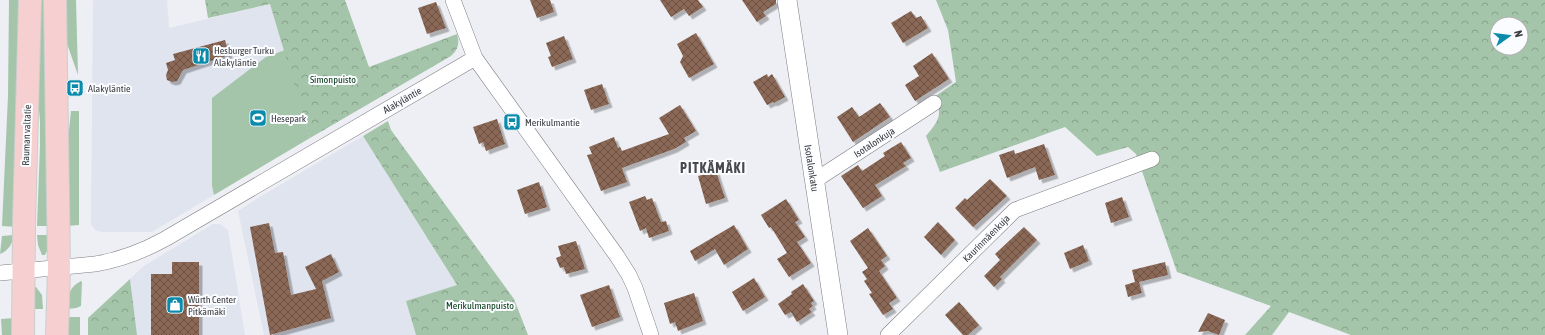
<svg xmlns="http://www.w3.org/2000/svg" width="1545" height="335" viewBox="0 0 1545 335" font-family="'Asap Condensed',sans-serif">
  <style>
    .built { fill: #dfe4ef }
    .green { fill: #a4c5a9 }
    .forest { fill: url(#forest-crowns); fill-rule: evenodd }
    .building { fill: url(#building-cross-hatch); filter: url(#shadow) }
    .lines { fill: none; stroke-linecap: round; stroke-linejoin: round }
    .minor-casing { stroke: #7b7c81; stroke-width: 16 }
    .tertiary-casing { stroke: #7b7c81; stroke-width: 20 }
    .trunk-casing { stroke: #cccdcd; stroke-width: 24 }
    .minor { stroke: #fff; stroke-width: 15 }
    .tertiary { stroke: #fff; stroke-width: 19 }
    .trunk { stroke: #f6d0d0; stroke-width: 22 }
    .labels { text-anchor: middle; stroke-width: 4; stroke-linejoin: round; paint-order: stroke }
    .poi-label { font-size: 10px; fill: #3c3d3f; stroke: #fbfcff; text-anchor: start }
    .park-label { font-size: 10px; fill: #003611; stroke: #fbfcff }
    .street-label { font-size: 10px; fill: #3c3d3f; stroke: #fbfcff }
    .district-label { font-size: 14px; font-weight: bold; letter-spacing: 1px; fill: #48494d; stroke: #fbfcff }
  </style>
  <defs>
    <pattern id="forest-crowns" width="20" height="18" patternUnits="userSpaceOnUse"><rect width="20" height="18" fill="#a4c5a9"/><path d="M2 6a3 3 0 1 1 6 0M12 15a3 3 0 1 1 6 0" fill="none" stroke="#87a18b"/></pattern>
    <pattern id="building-cross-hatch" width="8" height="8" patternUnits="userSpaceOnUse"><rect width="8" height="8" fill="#8a6854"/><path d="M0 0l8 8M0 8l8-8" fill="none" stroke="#6c5244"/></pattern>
    <filter id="shadow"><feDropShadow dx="3.5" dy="3.5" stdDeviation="0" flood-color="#0004"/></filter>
  </defs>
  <rect width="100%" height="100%" fill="#edeff4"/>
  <!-- built -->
  <g class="built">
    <path d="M93 0H167L169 28 270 4 285 50 266 57 212 186 214 195 152 232H101L95 230 91 224Z"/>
    <path d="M363 136 457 285 406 301 416 335H264L238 211 258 198Z"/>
    <path d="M213 224H220L228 230 245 335H137L130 279 144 266Z"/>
  </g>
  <!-- green -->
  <g class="green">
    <path d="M9 0H19L17 227 2 226 8 96Z"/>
    <path d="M38 0H47L51 226H37L40 146V122L36 70Z"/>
    <path d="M66 0H76L78 75 65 38Z"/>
    <path d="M285 50 310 138 214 195 212 186V98L266 57Z"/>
    <path d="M71 111H79V225L66 226 65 169Z"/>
    <path d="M14 235C13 243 8 251 0 254L2 236Z"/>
    <path d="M37 235H51L49 247 45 255H42L38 245Z"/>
    <path d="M81 281 82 282 81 306 76 308 66 309C68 296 69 287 81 281Z"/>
    <path d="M34 287H36L42 295 43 309H30Z"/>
    <path d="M65 317H80V335H64Z"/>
    <path d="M14 318V335H2L1 319Z"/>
  </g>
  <!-- forest -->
  <g class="forest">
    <path d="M205 0H345L369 67 457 34C460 43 458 50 451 56L310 138 270 4 208 18Z"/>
    <path d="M936 0H1545V335H1351L1289 312 1272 335H1245L1271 306 1177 272 1136 154 1128 147 1097 156 1065 127 940 172 926 136C938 121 944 115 934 97L956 82 948 30ZM1497 24H1521V48H1497Z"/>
    <path d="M388 121 391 130 514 299 528 335H416L406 301 457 285 363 136Z"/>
    <path d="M130 279 137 335H88V318Z"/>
  </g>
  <!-- building -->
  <g class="building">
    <path d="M530 0H550L554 12 537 18Z"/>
    <path d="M660 0H698L703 7 689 16 684 9 671 17Z"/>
    <path d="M742 0H776V4L763 12 766 16 757 22Z"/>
    <path d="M436 2 446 28 427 34 418 8Z"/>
    <path d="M911 11 916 18 921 16 928 28 903 43 891 23Z"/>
    <path d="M696 33 714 64 689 78 680 62 683 56 677 44Z"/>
    <path d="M564 36 573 59 552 67 548 57 551 56 546 43Z"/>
    <path d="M225 40 229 55 183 70 177 81 172 82 167 80 166 75 168 70 166 63 175 60 173 54Z"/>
    <path d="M932 53 949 79 915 101 905 85 919 76 913 66Z"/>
    <path d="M767 74 768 77 772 74 785 97 774 103 773 102 767 105 753 82Z"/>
    <path d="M602 84 609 104 591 110 584 90Z"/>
    <path d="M880 103 890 117 853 142 837 117 852 107 859 117Z"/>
    <path d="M680 105 696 131 684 138 686 142 674 149 622 168 627 182 601 191 587 155 592 154 589 147 614 137 618 148 620 147 622 151 669 134 659 118Z"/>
    <path d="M497 119 505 144 486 151 483 142 479 144 473 127Z"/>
    <path d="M901 142 911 158 903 163 906 166 875 185 882 196 863 208 841 176 858 165 862 171 885 156 883 153Z"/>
    <path d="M1044 144 1055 175 1039 180 1035 167 1007 178 999 155 1014 150 1015 154Z"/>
    <path d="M716 171 725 198 706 204 698 176Z"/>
    <path d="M990 179 1007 196 973 227 955 208 965 198 967 200Z"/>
    <path d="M539 182 547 207 525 214 517 190Z"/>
    <path d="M645 196 647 200 652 198 661 222 666 221 669 231 649 238 646 228 640 231 629 202Z"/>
    <path d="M1122 197 1129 217 1111 223 1105 203Z"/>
    <path d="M786 199 799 220 795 222 805 237 797 242 811 263 789 277 777 259 787 253 771 227 769 228 761 215Z"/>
    <path d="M938 222 955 240 941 255 924 237Z"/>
    <path d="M269 223 275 253 283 252 291 295 316 289 305 267 331 254 339 272 322 281 331 318 270 335 250 227Z"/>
    <path d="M734 225 748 249 724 265 715 249 695 261 690 251Z"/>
    <path d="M1024 227 1037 240 1000 277 1002 279 994 287 984 276 1000 260 995 254Z"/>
    <path d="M868 228 887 256 881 260 885 266 879 271 897 298 889 303 893 309 883 315 869 294 872 293 864 281 867 279 862 272 868 268 850 241Z"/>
    <path d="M576 241 585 269 566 274 564 267 560 268 556 258 561 256 558 246Z"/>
    <path d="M1083 245 1089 261 1070 269 1064 253Z"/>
    <path d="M172 262H199V335H151V274H172Z"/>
    <path d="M1165 262 1168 275 1139 282 1142 293 1128 297 1125 285 1135 282 1132 270Z"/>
    <path d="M754 278 765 297 743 311 732 292Z"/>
    <path d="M803 284 814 301 811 303 813 306 809 309 812 312 797 322 791 312 785 315 778 304 792 294 791 292Z"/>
    <path d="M609 285 620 317 592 327 580 295Z"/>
    <path d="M694 293 703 321 678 331 675 322 670 324 664 303Z"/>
    <path d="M959 302 979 325 968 335H963L945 315Z"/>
    <path d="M1208 313 1225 320 1219 335 1208 331 1198 332Z"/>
  </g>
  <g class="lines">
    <defs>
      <g id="minor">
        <path d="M453 0 475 58 617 256 629 275 635 288 651 335"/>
        <path d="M814 181 934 103"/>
        <path d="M0 273 95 264C120 260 143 251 165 239L475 58"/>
        <path d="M888 335 1015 210 1152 159"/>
      </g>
      <path id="tertiary" d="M787 0 838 335"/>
      <g id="trunk">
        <path d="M55 0 59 268 57 335"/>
        <path d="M23 335 24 223 30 0"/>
      </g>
    </defs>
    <!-- minor casing -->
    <use href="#minor" class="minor-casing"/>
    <!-- tertiary casing -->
    <use href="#tertiary" class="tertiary-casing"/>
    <!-- trunk casing -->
    <use href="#trunk" class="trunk-casing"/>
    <!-- minor -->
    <use href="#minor" class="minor"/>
    <!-- tertiary -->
    <use href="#tertiary" class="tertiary"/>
    <!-- trunk -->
    <use href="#trunk" class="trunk"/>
  </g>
  <!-- icons -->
  <defs>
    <symbol id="restaurant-square" viewBox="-11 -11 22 22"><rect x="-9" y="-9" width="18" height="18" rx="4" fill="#0a8bac" stroke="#fbfcff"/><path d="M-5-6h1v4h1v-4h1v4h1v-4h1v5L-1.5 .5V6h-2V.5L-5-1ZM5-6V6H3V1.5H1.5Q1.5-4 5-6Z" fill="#fff"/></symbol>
    <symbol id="bus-square" viewBox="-11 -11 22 22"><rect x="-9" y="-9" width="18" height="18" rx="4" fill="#0a8bac" stroke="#fbfcff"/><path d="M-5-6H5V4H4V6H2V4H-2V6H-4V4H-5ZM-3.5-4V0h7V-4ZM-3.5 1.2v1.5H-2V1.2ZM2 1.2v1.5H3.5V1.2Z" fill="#fff"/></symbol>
    <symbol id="stadium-square" viewBox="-11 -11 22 22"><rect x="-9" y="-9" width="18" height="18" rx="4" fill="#0a8bac" stroke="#fbfcff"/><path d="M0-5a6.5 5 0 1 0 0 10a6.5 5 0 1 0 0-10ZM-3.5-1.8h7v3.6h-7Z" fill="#fff"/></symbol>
    <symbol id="shop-square" viewBox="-11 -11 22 22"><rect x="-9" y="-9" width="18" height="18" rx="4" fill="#0a8bac" stroke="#fbfcff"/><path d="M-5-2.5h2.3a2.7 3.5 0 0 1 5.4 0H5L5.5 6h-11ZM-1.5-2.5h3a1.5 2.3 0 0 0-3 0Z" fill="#fff"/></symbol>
  </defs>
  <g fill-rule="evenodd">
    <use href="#restaurant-square" x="191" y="46" width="20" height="20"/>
    <use href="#bus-square" x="65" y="78" width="20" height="20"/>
    <use href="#stadium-square" x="248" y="108" width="20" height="20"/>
    <use href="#bus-square" x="502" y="112" width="20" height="20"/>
    <use href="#shop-square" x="165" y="295" width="20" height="20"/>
  </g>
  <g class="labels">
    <!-- poi labels -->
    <g class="poi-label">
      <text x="214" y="54">Hesburger Turku<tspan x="214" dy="12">Alakyläntie</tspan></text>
      <text x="88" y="92">Alakyläntie</text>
      <text x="271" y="122">Hesepark</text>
      <text x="525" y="126">Merikulmantie</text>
      <text x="188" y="303">Würth Center<tspan x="188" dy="12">Pitkämäki</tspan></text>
    </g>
    <!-- park labels -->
    <g class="park-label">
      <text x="333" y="83">Simonpuisto</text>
      <text x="480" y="309">Merikulmanpuisto</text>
    </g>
    <!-- street labels -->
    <g class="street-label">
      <text transform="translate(402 100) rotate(-30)" y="4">Alakyläntie</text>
      <text transform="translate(26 135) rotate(-88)" y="4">Rauman valtatie</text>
      <text transform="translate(874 142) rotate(-33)" y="4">Isotalonkuja</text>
      <text transform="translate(812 168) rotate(81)" y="4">Isotalonkatu</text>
      <text transform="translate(986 238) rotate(-45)" y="4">Kaurinmäenkuja</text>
    </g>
    <!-- district labels -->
    <g class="district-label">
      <text x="713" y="173">PITKÄMÄKI</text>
    </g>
  </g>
  <!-- north arrow -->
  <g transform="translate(1509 36) rotate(76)"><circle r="19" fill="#fbfcff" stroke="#afb0b2"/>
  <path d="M0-3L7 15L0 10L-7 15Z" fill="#0a8bac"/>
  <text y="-6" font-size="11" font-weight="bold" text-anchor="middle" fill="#3c3d3f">N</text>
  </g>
</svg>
